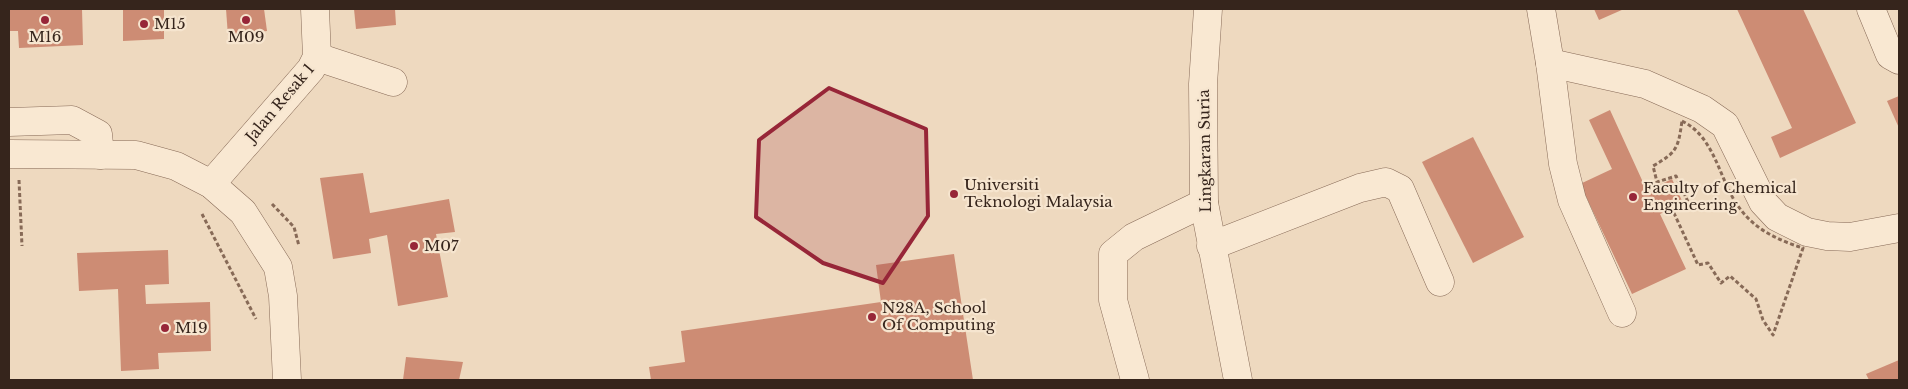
<svg xmlns="http://www.w3.org/2000/svg" width="1908" height="389" viewBox="0 0 1908 389" font-family="'Libre Baskerville',serif">
  <style>
    .building { fill: #cd8c74 }
    .lines { fill: none; stroke-linecap: round; stroke-linejoin: round }
    .minor-casing { stroke: #876a57; stroke-width: 29 }
    .path { stroke: #876a57; stroke-width: 3; stroke-dasharray: 4 2.5; stroke-linecap: butt }
    .minor { stroke: #f9e8d2; stroke-width: 28 }
    .marked { fill: #972638; fill-opacity: 0.2; stroke: #972638; stroke-width: 4; stroke-linejoin: round }
    .poi-dot { fill: #972638; stroke: #f6e5cf; stroke-width: 2 }
    .labels { text-anchor: middle; stroke-width: 4.5; stroke-linejoin: round; paint-order: stroke }
    .poi-label { font-size: 15px; fill: #36251c; stroke: #f6e5cf; text-anchor: start }
    .street-label { font-size: 15px; fill: #36251c; stroke: #f6e5cf }
  </style>
  <rect width="100%" height="100%" fill="#eed9bf"/>
  <!-- building -->
  <g class="building">
    <path d="M9 9H82L83 45 19 48 18 31H9Z"/>
    <path d="M123 9H164V39L123 41Z"/>
    <path d="M226 9H264L267 31 228 36Z"/>
    <path d="M354 9H395L396 25 356 29Z"/>
    <path d="M1594 9H1624L1599 20Z"/>
    <path d="M1737 9H1803L1856 123 1780 158 1771 137 1792 128Z"/>
    <path d="M1899 96V128L1887 101Z"/>
    <path d="M1610 110 1647 191 1672 179 1683 203 1660 214 1686 269 1632 294 1580 184 1612 169 1589 120Z"/>
    <path d="M1473 137 1524 237 1473 263 1422 162Z"/>
    <path d="M363 173 370 213 449 199 455 232 436 234 448 297 398 306 387 235 369 239 371 253 333 259 320 178Z"/>
    <path d="M168 250 169 284 145 285 146 304 210 302 211 351 158 353 159 369 121 371 118 289 79 291 77 253Z"/>
    <path d="M954 254 973 380H651L649 367 685 362 681 331 881 302 876 265Z"/>
    <path d="M406 357 463 362 459 380H403Z"/>
    <path d="M1899 360V380H1869L1866 374Z"/>
  </g>
  <g class="lines">
    <defs>
      <g id="minor">
        <path d="M1208 9 1203 84 1204 203 1238 380"/>
        <path d="M1541 9 1550 63 1563 164 1572 200 1622 313"/>
        <path d="M1871 9 1890 55 1899 60"/>
        <path d="M317 57 393 82"/>
        <path d="M1550 63 1645 84 1702 109 1725 125 1763 202 1777 217 1807 232 1827 236 1850 237 1899 228"/>
        <path d="M9 122 72 120 98 134 100 155"/>
        <path d="M9 154 136 155 176 166 211 184 243 212 278 267 283 296 287 380"/>
        <path d="M211 184 311 69 317 57 315 9"/>
        <path d="M1211 246 1360 188 1386 182 1400 189 1440 282"/>
        <path d="M1135 380 1113 300V254L1134 237 1204 203"/>
      </g>
    </defs>
    <!-- minor casing -->
    <use href="#minor" class="minor-casing"/>
    <!-- path -->
    <g class="path">
      <path d="M1682 121C1717 138 1719 183 1741 210 1756 230 1780 241 1803 248L1773 335 1763 320 1756 299 1730 276 1721 283 1708 263 1698 265 1673 211 1689 204 1676 176 1657 182 1653 166C1677 152 1678 149 1682 121Z"/>
      <path d="M19 180 22 246"/>
      <path d="M272 204 294 227 299 246"/>
      <path d="M202 214 256 319"/>
    </g>
    <!-- minor -->
    <use href="#minor" class="minor"/>
  </g>
  <!-- marked area -->
  <path class="marked" d="M829 88 926 129 928 216 883 283 823 263 756 217 759 140Z"/>
  <!-- markers -->
  <g class="poi-dot">
    <circle cx="45" cy="20" r="5"/>
    <circle cx="246" cy="20" r="5"/>
    <circle cx="144" cy="24" r="5"/>
    <circle cx="954" cy="194" r="5"/>
    <circle cx="1633" cy="197" r="5"/>
    <circle cx="414" cy="246" r="5"/>
    <circle cx="872" cy="317" r="5"/>
    <circle cx="165" cy="328" r="5"/>
  </g>
  <g class="labels">
    <!-- poi labels -->
    <g class="poi-label">
      <text x="154" y="29">M15</text>
      <text x="45" y="42" text-anchor="middle">M16</text>
      <text x="246" y="42" text-anchor="middle">M09</text>
      <text x="964" y="190">Universiti<tspan x="964" dy="17">Teknologi Malaysia</tspan></text>
      <text x="1643" y="193">Faculty of Chemical<tspan x="1643" dy="17">Engineering</tspan></text>
      <text x="424" y="251">M07</text>
      <text x="882" y="313">N28A, School<tspan x="882" dy="17">Of Computing</tspan></text>
      <text x="175" y="333">M19</text>
    </g>
    <!-- street labels -->
    <g class="street-label">
      <text transform="translate(280 103) rotate(-50)" y="5">Jalan Resak 1</text>
      <text transform="translate(1205 151) rotate(-91)" y="5">Lingkaran Suria</text>
    </g>
  </g>
  <!-- border -->
  <rect width="1908" height="389" fill="none" stroke="#36251c" stroke-width="20"/>
</svg>
